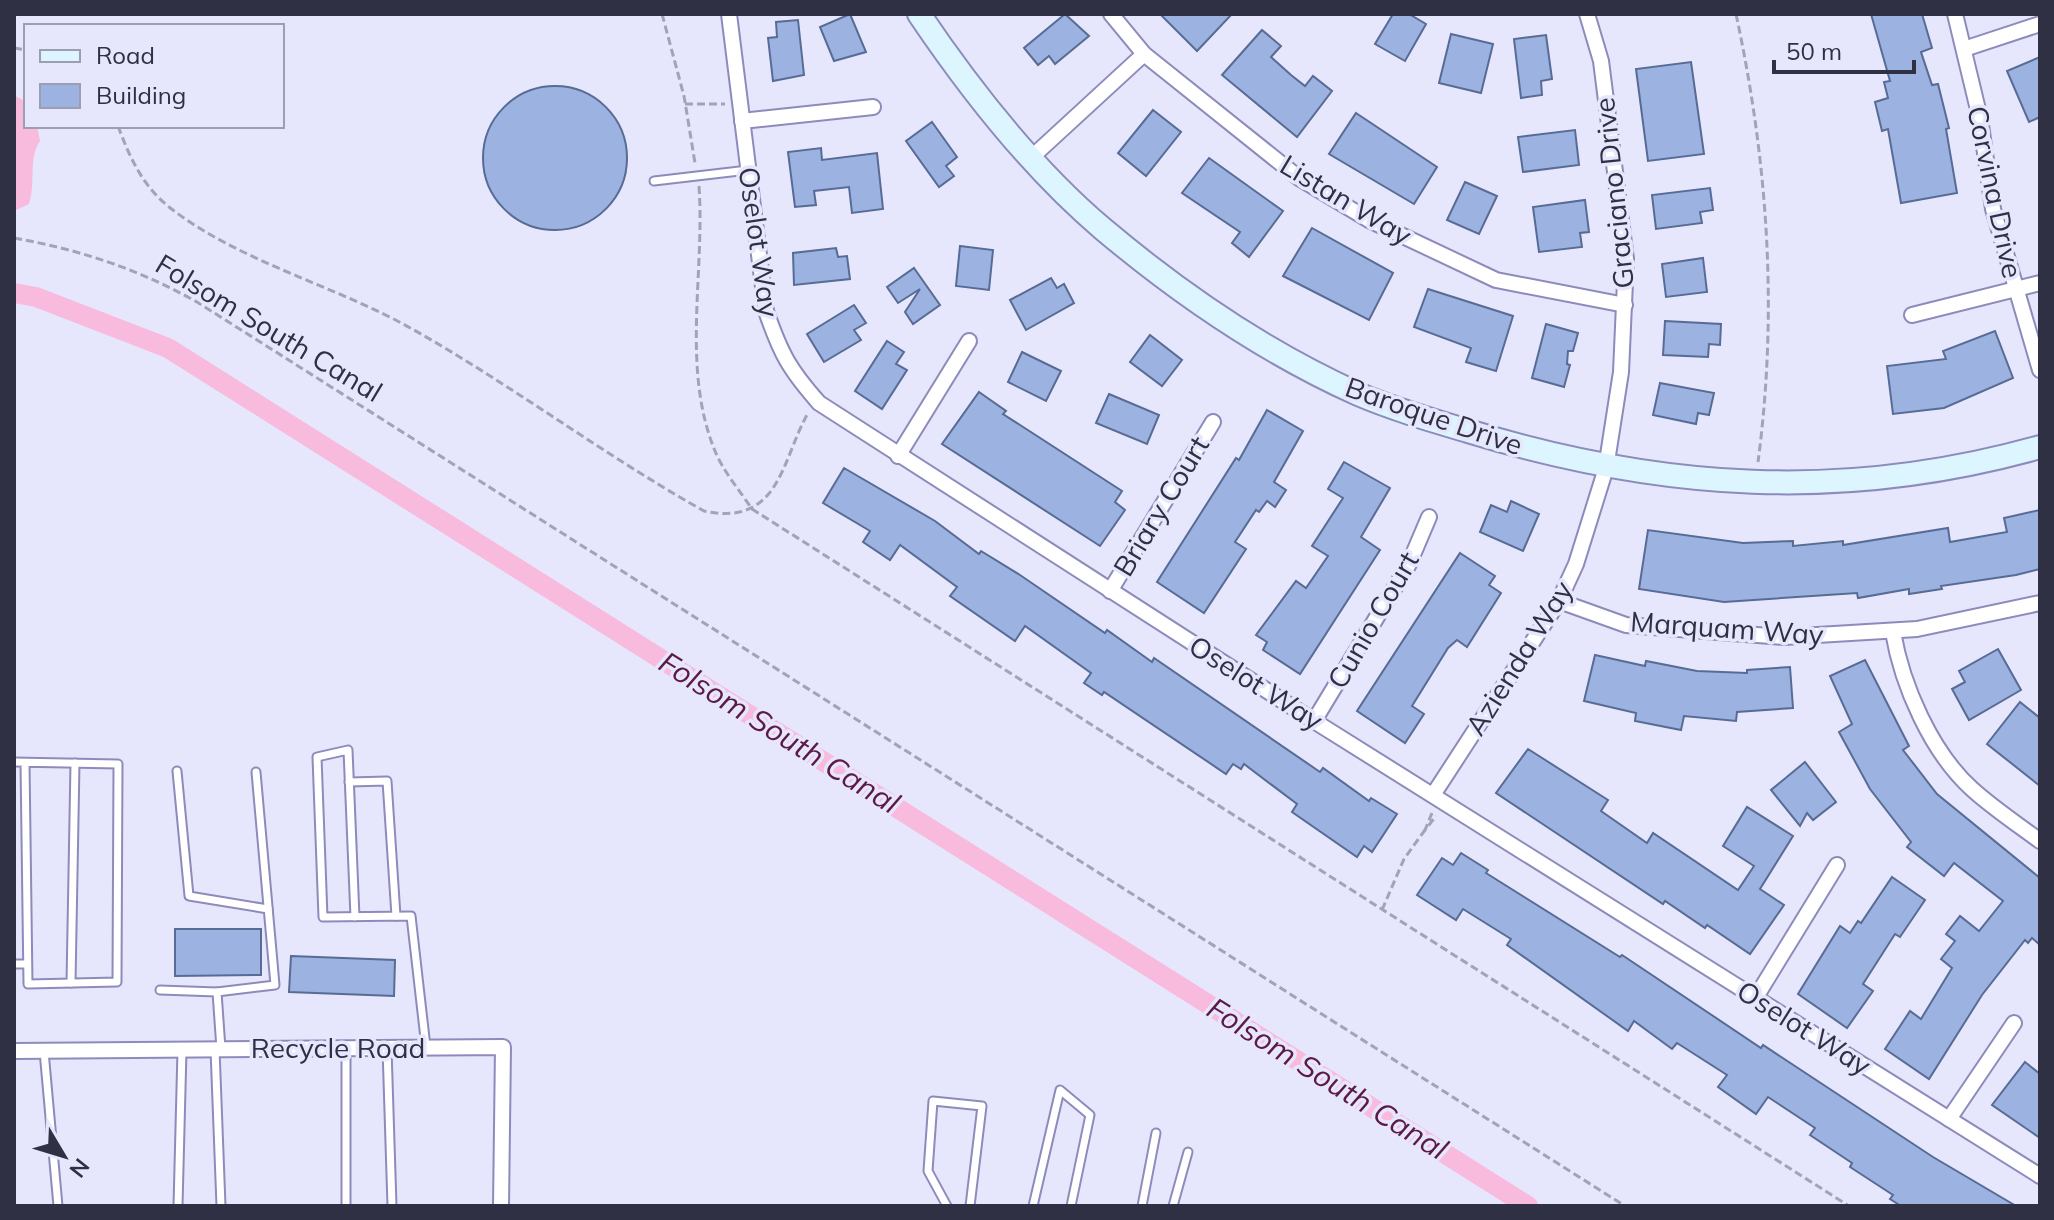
<svg xmlns="http://www.w3.org/2000/svg" width="2054" height="1220" viewBox="0 0 2054 1220" font-family="Mulish,sans-serif">
  <style>
    .water { fill: #f8bbdd }
    .lines { fill: none; stroke-linecap: round; stroke-linejoin: round }
    .canal { stroke: #f8bbdd; stroke-width: 20 }
    .building { fill: #9cb2e0; stroke: #576b95; stroke-width: 2 }
    .lane-casing { stroke: #8c8bbb; stroke-width: 11 }
    .street-casing { stroke: #8c8bbb; stroke-width: 18 }
    .secondary-casing { stroke: #8c8bbb; stroke-width: 26 }
    .path { stroke: #a3a3b8; stroke-width: 3; stroke-dasharray: 8 4; stroke-linecap: butt }
    .lane { stroke: #fff; stroke-width: 7 }
    .street { stroke: #fff; stroke-width: 14 }
    .secondary { stroke: #dcf5fe; stroke-width: 22 }
    .labels { text-anchor: middle; stroke-width: 7; stroke-linejoin: round; paint-order: stroke }
    .street-label { font-size: 28px; fill: #303044; stroke: #e6e7fc }
    .water-label { font-size: 30px; font-style: italic; fill: #5d1945; stroke: #e6e7fc }
  </style>
  <rect width="100%" height="100%" fill="#e6e7fc"/>
  <!-- water -->
  <path class="water" d="M14 95 26 102V126H37L40 141C28 158 36 184 29 204L14 211Z"/>
  <g class="lines">
    <!-- canal -->
    <path class="canal" d="M14 293 36 297 168 348 1528 1206"/>
  </g>
  <!-- building -->
  <g class="building">
    <path d="M850 14 866 52 834 61 820 27Z"/>
    <path d="M1065 14 1089 36 1055 64 1049 56 1038 65 1024 48Z"/>
    <path d="M1160 14H1232L1197 51Z"/>
    <path d="M1393 14H1409L1426 24 1405 61 1375 44Z"/>
    <path d="M1871 14H1922L1932 48 1921 52 1932 85 1938 84 1949 128 1946 129 1957 193 1901 203 1888 129 1882 131 1875 102 1888 98 1884 82 1890 81Z"/>
    <path d="M798 20 804 75 773 81 768 38 777 37 776 22Z"/>
    <path d="M1262 30 1281 46 1271 57 1291 75 1305 86 1313 76 1332 91 1297 137 1222 75Z"/>
    <path d="M1451 34 1493 44 1481 93 1439 83Z"/>
    <path d="M1546 35 1552 79 1541 81 1542 95 1521 98 1514 39Z"/>
    <path d="M2040 57V117L2029 122 2007 71Z"/>
    <path d="M1691 62 1704 154 1648 161 1636 69Z"/>
    <circle cx="555" cy="158" r="72"/>
    <path d="M1153 110 1181 132 1146 176 1118 153Z"/>
    <path d="M1356 113 1437 167 1414 204 1329 154Z"/>
    <path d="M932 122 957 157 946 166 954 176 939 187 906 141Z"/>
    <path d="M1575 130 1579 165 1523 172 1518 137Z"/>
    <path d="M821 148 822 160 877 153 883 209 852 213 849 187 814 191 816 205 795 207 788 152Z"/>
    <path d="M1209 158 1283 211 1249 257 1232 243 1240 232 1182 193Z"/>
    <path d="M1465 182 1497 196 1479 234 1447 220Z"/>
    <path d="M1710 188 1713 210 1700 212 1702 223 1656 229 1652 195Z"/>
    <path d="M1585 200 1589 232 1580 233 1582 247 1539 252 1533 207Z"/>
    <path d="M1312 228 1393 273 1369 320 1283 276Z"/>
    <path d="M960 246 993 250 989 290 956 286Z"/>
    <path d="M836 248 838 257 847 256 850 279 794 285 793 253Z"/>
    <path d="M1703 258 1707 292 1666 297 1662 264Z"/>
    <path d="M914 268 940 305 913 324 905 312 920 289 898 303 887 287Z"/>
    <path d="M1051 278 1057 288 1064 284 1074 303 1026 330 1010 300Z"/>
    <path d="M1428 289 1513 316 1496 371 1466 362 1471 348 1414 327Z"/>
    <path d="M854 305 866 323 854 330 861 340 824 362 807 334Z"/>
    <path d="M1665 321 1721 324 1720 345 1709 344 1708 357 1663 355Z"/>
    <path d="M1546 324 1578 333 1573 351H1568L1567 364 1570 365 1564 387 1532 378Z"/>
    <path d="M1995 331 2013 378 1944 408 1893 414 1887 366 1946 359 1943 351Z"/>
    <path d="M1150 335 1182 360 1162 386 1130 362Z"/>
    <path d="M887 341 904 352 896 364 907 370 882 409 855 391Z"/>
    <path d="M1022 352 1061 371 1046 401 1008 382Z"/>
    <path d="M1660 383 1714 393 1709 415 1698 413 1696 424 1653 415Z"/>
    <path d="M979 392 1006 411 1003 414 1122 491 1115 502 1125 510 1100 546 942 444Z"/>
    <path d="M1109 394 1159 415 1147 444 1096 423Z"/>
    <path d="M1267 410 1303 431 1274 482 1286 490 1275 507 1267 501 1259 512 1256 510 1235 542 1246 549 1204 613 1157 582 1236 458 1239 460Z"/>
    <path d="M1344 462 1390 488 1361 537 1380 550 1300 674 1263 650 1267 642 1256 635 1296 581 1306 588 1328 556 1312 546 1343 498 1328 489Z"/>
    <path d="M844 468 935 521 979 554 981 551 1020 575 1105 633 1107 630 1152 662 1154 658 1320 772 1323 768 1369 801 1371 798 1397 814 1372 852 1364 846 1357 857 1292 812 1297 804 1244 764 1241 769 1233 764 1226 774 1104 692 1102 695 1084 683 1091 673 1025 626 1015 641 950 596 957 587 900 545 890 560 863 542 870 531 823 503Z"/>
    <path d="M1511 501 1539 514 1523 551 1480 532 1491 505 1507 512Z"/>
    <path d="M2040 510V569L2016 575 1941 586 1942 589 1909 594V589L1858 598 1857 593 1724 602 1639 589 1648 530 1743 543 1793 541V546L1843 541V545L1948 528 1950 542 2007 532 2004 518Z"/>
    <path d="M1460 553 1495 576 1489 585 1501 593 1467 647 1457 640 1448 648 1412 706 1424 714 1405 743 1357 711Z"/>
    <path d="M1998 649 2021 690 1969 720 1952 689 1965 682 1959 671Z"/>
    <path d="M1595 655 1645 666 1646 661 1697 671 1747 673V670L1790 667 1793 708 1737 712 1736 721 1684 716 1681 730 1635 721 1636 713 1584 701Z"/>
    <path d="M1865 660 1909 746 1903 750 1937 794 2040 878V945L2032 938 2028 943 2025 940 1982 995 1929 1079 1885 1049 1910 1011 1921 1019 1952 968 1941 959 1955 941 1946 934 1960 916 1979 931 2003 901 1954 863 1944 876 1907 847 1911 842 1870 789 1839 732 1852 724 1830 676Z"/>
    <path d="M2020 702 2040 718V786L1987 744Z"/>
    <path d="M1528 749 1608 800 1601 811 1647 843 1653 833 1738 890 1754 866 1723 846 1747 807 1793 836 1760 889 1784 905 1750 954 1707 925 1705 928 1665 901 1663 904 1496 793Z"/>
    <path d="M1805 762 1836 802 1813 820 1807 813 1800 826 1771 790Z"/>
    <path d="M1461 853 1488 870 1486 873 1620 957 1622 955 1761 1048 1763 1045 1933 1157 2016 1206H1901L1890 1199 1893 1195 1850 1167 1852 1163 1810 1135 1815 1128 1768 1097 1756 1114 1718 1087 1727 1075 1677 1043 1672 1049 1634 1021 1628 1031 1507 945 1511 939 1463 909 1456 920 1417 895 1442 858 1453 865Z"/>
    <path d="M1892 877 1925 900 1900 937 1895 934 1863 984 1873 991 1847 1028 1798 994 1840 926 1850 933 1858 921 1861 923Z"/>
    <path d="M175 929H261V975L175 976Z"/>
    <path d="M291 956 395 960 394 996 289 992Z"/>
    <path d="M2025 1062 2040 1074V1138L1992 1105Z"/>
  </g>
  <g class="lines">
    <defs>
      <g id="lane">
        <path d="M654 181 748 170"/>
        <path d="M14 762 118 764 117 982 28 984 25 763"/>
        <path d="M177 771 189 896 268 909"/>
        <path d="M349 782 387 781 396 916"/>
        <path d="M355 917 348 750 317 757 323 917 411 916 426 1047"/>
        <path d="M14 964H27"/>
        <path d="M71 983 75 763"/>
        <path d="M160 990 217 992"/>
        <path d="M387 1048 392 1206"/>
        <path d="M215 1049 221 1206"/>
        <path d="M221 1049 217 992 275 985 256 772"/>
        <path d="M44 1051 58 1206"/>
        <path d="M178 1206 182 1050"/>
        <path d="M346 1206V1048"/>
        <path d="M947 1206 928 1171 933 1101 982 1106 970 1206"/>
        <path d="M1033 1206 1060 1090 1090 1115 1071 1206"/>
        <path d="M1142 1206 1156 1133"/>
        <path d="M1173 1206 1188 1152"/>
      </g>
      <g id="street">
        <path d="M729 14 766 311C781 354 789 369 819 403L1314 721 2040 1176"/>
        <path d="M1111 14 1144 54 1299 178 1369 220 1496 280 1625 305"/>
        <path d="M1955 14 1980 118 1993 209 2040 370"/>
        <path d="M1964 49 2040 24"/>
        <path d="M742 121 873 107"/>
        <path d="M1032 157 1144 54"/>
        <path d="M1912 315 2040 283"/>
        <path d="M898 456 969 341"/>
        <path d="M1110 591 1213 422"/>
        <path d="M1559 601 1626 625 1784 637 1917 629 2040 603"/>
        <path d="M1893 632C1902 685 1931 752 1972 789 1993 808 2017 824 2040 841"/>
        <path d="M1314 721 1409 564 1429 517"/>
        <path d="M1433 795 1559 601 1576 564 1606 468 1621 372 1626 259 1601 61 1587 14"/>
        <path d="M1756 997 1837 865"/>
        <path d="M14 1051 503 1047 501 1206"/>
        <path d="M1949 1119 2014 1023"/>
      </g>
      <path id="secondary" d="M919 14C971 91 1032 169 1103 229 1179 293 1267 353 1358 394 1393 409 1431 420 1468 431 1661 490 1844 502 2040 447"/>
    </defs>
    <!-- lane casing -->
    <use href="#lane" class="lane-casing"/>
    <!-- street casing -->
    <use href="#street" class="street-casing"/>
    <!-- secondary casing -->
    <use href="#secondary" class="secondary-casing"/>
    <!-- path -->
    <g class="path">
      <path d="M662 14 684 96 695 163"/>
      <path d="M1736 14C1768 163 1778 311 1758 462"/>
      <path d="M14 48 26 50"/>
      <path d="M685 104H725"/>
      <path d="M118 126C130 158 142 185 169 207 239 262 337 286 414 330 513 386 604 455 704 511 780 527 781 461 808 413"/>
      <path d="M699 186C705 274 681 368 715 451 723 471 740 491 752 509L1849 1206"/>
      <path d="M14 238C81 250 138 269 197 302L1625 1206"/>
      <path d="M1432 813 1425 830 1436 816"/>
      <path d="M1382 910 1404 859 1425 830"/>
    </g>
    <!-- lane -->
    <use href="#lane" class="lane"/>
    <!-- street -->
    <use href="#street" class="street"/>
    <!-- secondary -->
    <use href="#secondary" class="secondary"/>
  </g>
  <g class="labels">
    <!-- street labels -->
    <g class="street-label">
      <text transform="translate(1995 192) rotate(78)" y="10">Corvina Drive</text>
      <text transform="translate(1614 193) rotate(-96)" y="10">Graciano Drive</text>
      <text transform="translate(1346 200) rotate(31)" y="10">Listan Way</text>
      <text transform="translate(759 242) rotate(82)" y="10">Oselot Way</text>
      <text transform="translate(269 328) rotate(31)" y="10">Folsom South Canal</text>
      <text transform="translate(1434 416) rotate(19)" y="10">Baroque Drive</text>
      <text transform="translate(1161 506) rotate(-59)" y="10">Briary Court</text>
      <text transform="translate(1373 620) rotate(-60)" y="10">Cunio Court</text>
      <text transform="translate(1727 628) rotate(4)" y="10">Marquam Way</text>
      <text transform="translate(1519 658) rotate(-58)" y="10">Azienda Way</text>
      <text transform="translate(1256 683) rotate(32)" y="10">Oselot Way</text>
      <text transform="translate(1804 1028) rotate(32)" y="10">Oselot Way</text>
      <text x="338" y="1058">Recycle Road</text>
    </g>
    <!-- water labels -->
    <g class="water-label">
      <text transform="translate(779 733) rotate(32)" y="10">Folsom South Canal</text>
      <text transform="translate(1327 1079) rotate(32)" y="10">Folsom South Canal</text>
    </g>
  </g>
  <!-- border -->
  <rect width="2054" height="1220" fill="none" stroke="#303044" stroke-width="32"/>
  <!-- legend -->
  <rect x="24" y="24" width="260" height="104" fill="#e6e7fc" stroke="#9d9eb2" stroke-width="2"/>
  <rect x="40" y="50" width="40" height="12" fill="#dcf5fe" stroke="#9d9eb2" stroke-width="2"/>
  <text x="96" y="64" font-size="24" fill="#303044">Road</text>
  <rect x="40" y="84" width="40" height="24" fill="#9cb2e0" stroke="#9d9eb2" stroke-width="2"/>
  <text x="96" y="104" font-size="24" fill="#303044">Building</text>
  <!-- north arrow -->
  <g transform="translate(64 1156) rotate(128)" stroke="#e6e7fc" stroke-width="6" paint-order="stroke">
  <path d="M0-6L14 30L0 20L-14 30Z" fill="#303044"/>
  <text y="-12" font-size="22" font-weight="bold" text-anchor="middle" fill="#303044">N</text>
  </g>
  <!-- scale -->
  <path d="M1774 60v12h140v-12" fill="none" stroke="#303044" stroke-width="4"/>
  <text x="1786" y="60" font-size="24" fill="#303044" stroke="#e6e7fc" stroke-width="6" paint-order="stroke">50 m</text>
</svg>
